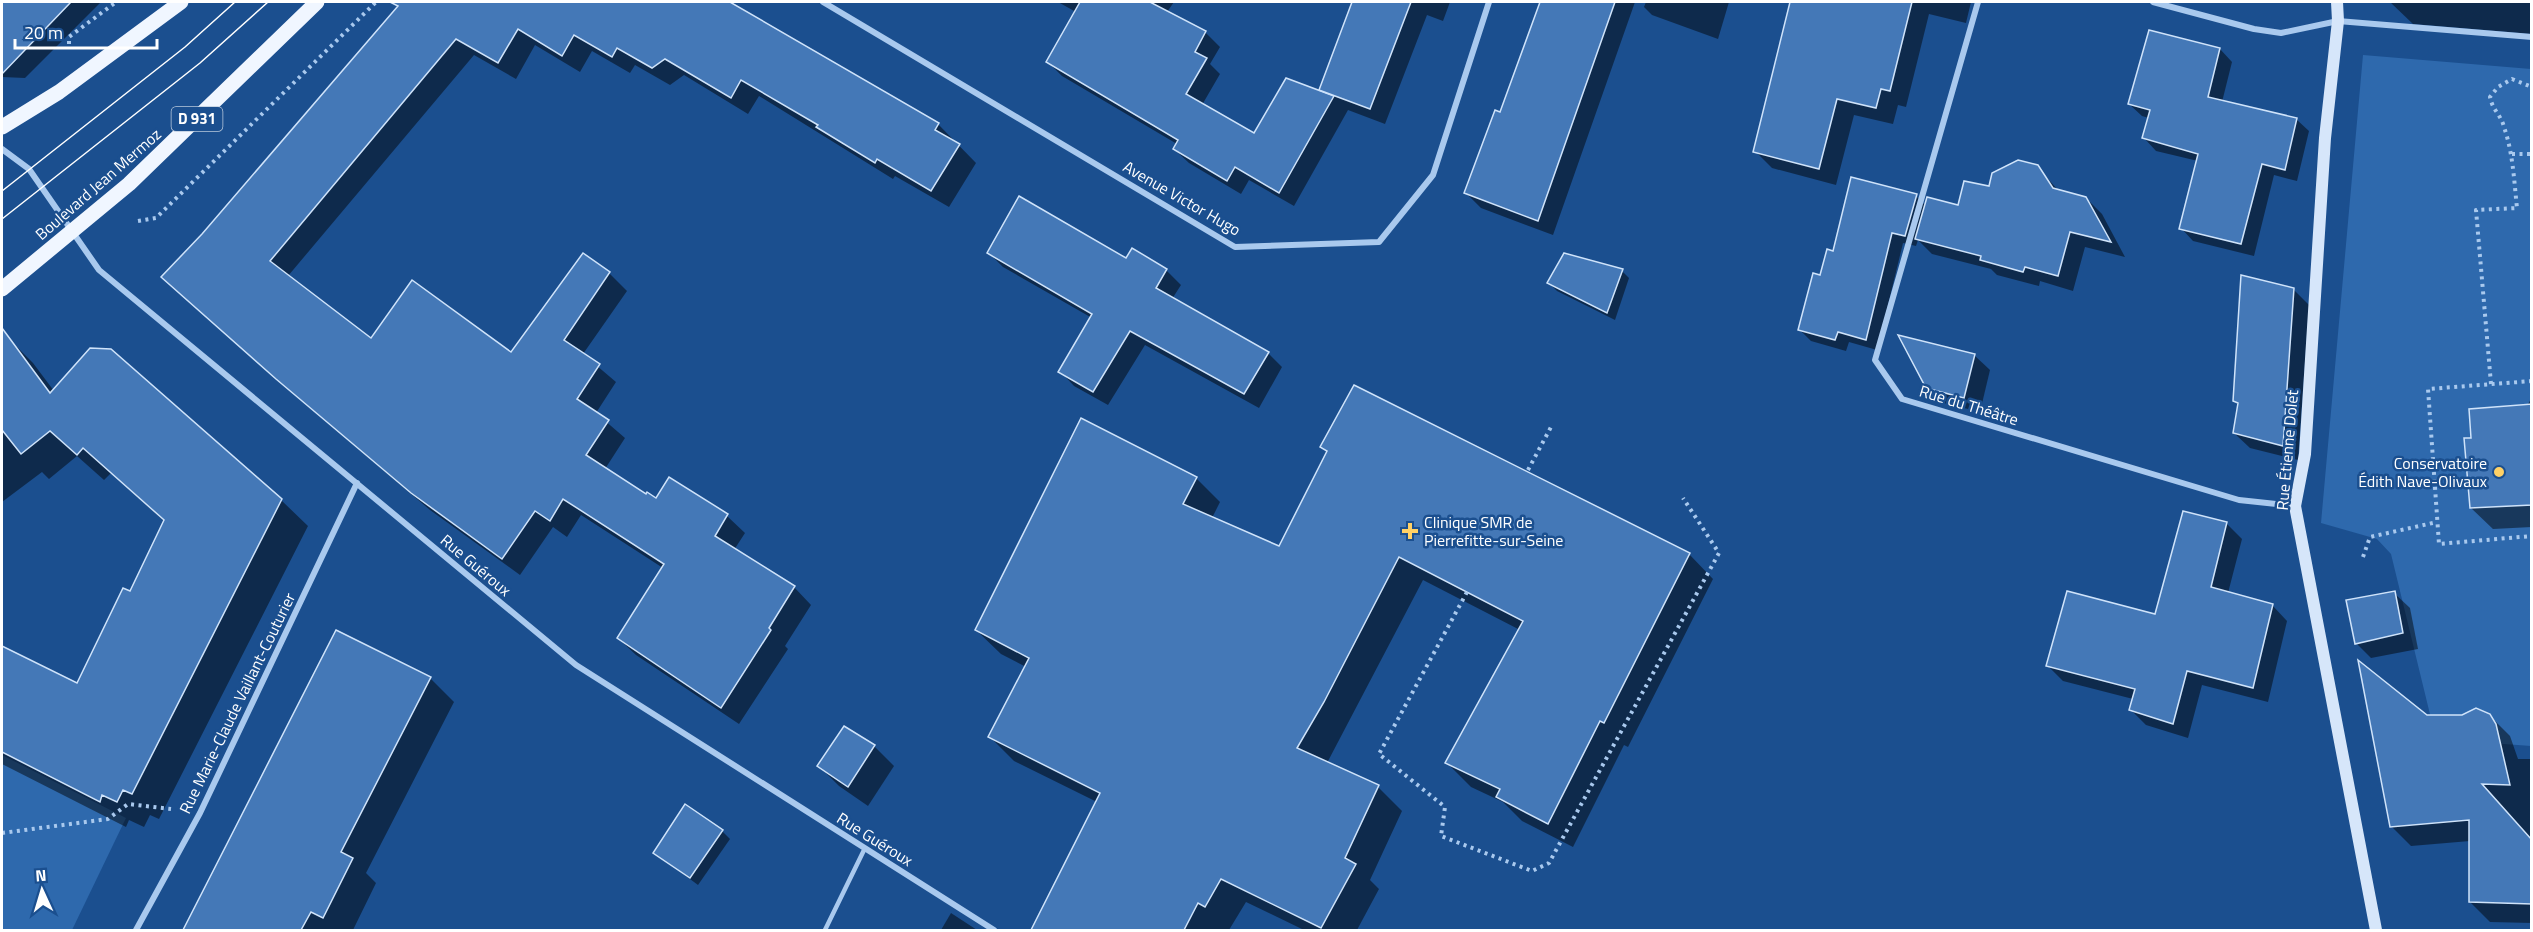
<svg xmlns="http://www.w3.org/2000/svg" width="2533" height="932" viewBox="0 0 2533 932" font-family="'Titillium Web',sans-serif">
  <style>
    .green { fill: #2e69ad }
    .shadow { fill: #0007 }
    .building { fill: #4478b7; stroke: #cfe3fa; stroke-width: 1.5 }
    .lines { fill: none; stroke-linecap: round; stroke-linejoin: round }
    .path { stroke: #a9c9ee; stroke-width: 4; stroke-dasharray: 3 4.5; stroke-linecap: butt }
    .lane { stroke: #a9c9ee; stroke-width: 4.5 }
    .street { stroke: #a9c9ee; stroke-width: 6 }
    .secondary { stroke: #d6e6fa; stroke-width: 12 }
    .primary { stroke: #f0f6ff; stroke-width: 15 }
    .tram { stroke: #fff; stroke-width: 1.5 }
    .poi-dot { fill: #ffd166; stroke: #1b4f8f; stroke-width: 2 }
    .labels { text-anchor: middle; stroke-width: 5; stroke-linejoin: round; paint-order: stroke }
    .shield { fill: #1b4f8f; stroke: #bbcadd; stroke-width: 1.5 }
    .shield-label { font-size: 15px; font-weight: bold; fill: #fff }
    .street-label { font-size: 16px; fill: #fff; stroke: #1b4f8f }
    .poi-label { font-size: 16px; fill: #fff; stroke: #1b4f8f; text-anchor: end }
  </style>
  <rect width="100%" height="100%" fill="#1b4f8f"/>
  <!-- green -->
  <g class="green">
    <path d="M2363 55 2531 69V746L2436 739 2391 554 2377 539 2321 523Z"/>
    <path d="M2 755 126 818 72 930H2Z"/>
  </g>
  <!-- shadow -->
  <g class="shadow">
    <path d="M2 2H101L25 78 2 77Z"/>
    <path d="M404 2H701L744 28 751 16 938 124 976 163 949 207 895 176 893 179 759 96 748 114 684 75 670 85 635 65 630 73 592 51 580 72 535 45 516 79 474 55 288 276 371 340 511 354 583 255 609 273 627 291 583 354 616 382 596 413 625 438 605 469 656 500 669 479 727 516 745 533 734 550 794 587 811 605 785 646 788 649 739 724 636 655 618 638 663 568 581 515 567 537 553 527 520 575 430 510 296 396 181 294 203 235Z"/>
    <path d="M1058 2H1174L1167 12 1205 32 1220 47 1210 64 1220 74 1202 105 1254 135 1325 94 1320 90 1368 15 1372 2H1450L1443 21 1427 15 1385 124 1348 110 1294 206 1249 180 1241 194 1189 163 1174 149 1177 144 1062 76 1048 62 1076 12Z"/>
    <path d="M1541 2H1635L1553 235 1481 208 1466 193 1501 114Z"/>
    <path d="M1646 2H1729L1718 39 1652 15 1644 7Z"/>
    <path d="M1857 2H1971L1966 23 1929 14 1906 107 1898 105 1893 124 1854 115 1836 185 1772 168 1755 151 1850 29Z"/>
    <path d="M2390 2H2532V34L2413 24Z"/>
    <path d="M2220 49 2232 62 2222 102 2296 119 2309 131 2297 181 2274 175 2254 256 2193 241 2181 228 2198 161 2156 151 2144 138 2149 118 2142 116 2129 104Z"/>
    <path d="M2037 167 2059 191 2086 198 2102 214 2125 257 2085 247 2073 291 2040 281 2039 286 1997 275 1991 269 1932 254 1918 240 1916 246 1903 243 1877 350 1849 342 1846 351 1811 341 1800 330 1834 253 1916 196 1926 206 1959 207 1990 188Z"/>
    <path d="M1133 250 1166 270 1181 285 1172 299 1268 353 1282 367 1259 408 1145 345 1108 405 1074 386 1060 371 1092 318 1003 267 988 252 1126 260Z"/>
    <path d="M1622 271 1629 278 1615 320 1557 291 1549 283Z"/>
    <path d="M2293 289 2309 305 2298 460 2250 448 2234 433 2239 406 2235 401Z"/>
    <path d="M7 337 33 363 54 391 281 500 308 526 159 819 150 815 144 827 129 820 126 827 2 764V648L77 685 130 592 165 522 111 473 104 480 77 456 49 479 42 472 2 502V341Z"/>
    <path d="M1974 355 1990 370 1980 412 1944 403 1928 387Z"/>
    <path d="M2532 397V527L2493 529 2471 508 2473 439 2527 406Z"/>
    <path d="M1322 446 1689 554 1713 579 1628 747 1624 745 1573 847 1522 821 1503 802 1471 787 1447 763 1520 630 1423 580 1327 763 1378 787 1402 811 1370 880 1379 889 1357 930H1304L1246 902 1229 930H1033L1097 802 1014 761 990 737 1026 667 1001 654 976 630 1196 478 1220 502 1212 518 1279 548 1328 452Z"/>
    <path d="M2226 523 2242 539 2228 593 2272 605 2287 621 2268 702 2202 685 2188 738 2146 725 2131 710 2133 699 2063 681 2048 666 2156 616Z"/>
    <path d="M2394 593 2410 608 2418 649 2371 658 2356 643Z"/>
    <path d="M336 632 430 678 454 702 366 873 376 883 353 930H185Z"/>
    <path d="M2489 715 2510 736 2518 759H2532V923L2490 922 2470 902V841L2411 846 2391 826 2427 716Z"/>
    <path d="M874 746 894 766 868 806 839 786 819 766Z"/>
    <path d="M722 831 730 839 698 885 655 853Z"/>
    <path d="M951 913 977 930H941Z"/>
  </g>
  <!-- building -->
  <g class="building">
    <path d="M2 2H71L2 74Z"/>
    <path d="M390 2H730L939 123 935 130 960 144 931 191 877 159 875 163 816 127 818 125 741 80 731 98 665 59 652 68 617 48 612 57 574 35 562 56 518 29 498 63 456 39 270 261 371 338 412 280 511 352 583 253 610 272 564 340 600 364 577 399 609 420 586 455 646 494 647 492 656 498 669 477 728 514 715 536 795 586 769 628 771 630 721 708 617 638 664 564 563 499 550 521 535 511 502 559 411 493 276 379 161 277 202 234 398 6Z"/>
    <path d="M1080 2H1150L1206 31 1195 52 1207 58 1186 94 1254 133 1286 78 1334 96 1279 193 1235 167 1227 181 1173 149 1178 140 1046 62Z"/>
    <path d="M1352 2H1411L1370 109 1319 90Z"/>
    <path d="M1540 2H1615L1538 221 1464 193 1495 110 1500 112Z"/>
    <path d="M1790 2H1912L1890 91 1881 89 1876 108 1837 99 1819 169 1753 152Z"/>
    <path d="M2149 30 2220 48 2208 97 2297 118 2285 170 2262 164 2241 244 2179 229 2198 154 2142 138 2150 110 2128 104Z"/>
    <path d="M2018 160 2038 165 2053 188 2086 197 2111 242 2070 232 2058 276 2025 267 2023 272 1980 260 1981 256 1915 239 1927 197 1958 205 1964 181 1989 186 1992 173Z"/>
    <path d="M1851 177 1917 194 1905 236 1892 233 1866 340 1838 332 1835 340 1798 330 1813 273 1820 275 1827 249 1833 251Z"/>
    <path d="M1019 196 1126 258 1132 248 1167 269 1156 288 1269 352 1244 394 1130 331 1093 392 1058 372 1092 314 987 253Z"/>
    <path d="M1564 253 1623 269 1607 313 1547 283Z"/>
    <path d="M2241 275 2294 288 2283 446 2233 433 2238 403 2233 401Z"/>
    <path d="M2 328 50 393 90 348 111 349 282 499 132 794 123 790 117 802 102 795 100 802 2 752V646L77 683 123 588 130 591 164 520 83 448 77 455 50 431 21 454 2 430Z"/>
    <path d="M1898 335 1975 354 1964 398 1926 388Z"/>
    <path d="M1354 385 1690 553 1604 723 1600 721 1548 824 1496 797 1500 789 1445 763 1523 621 1399 557 1324 702 1297 748 1379 785 1345 858 1356 864 1321 928 1221 879 1205 907 1198 903 1184 930H1031L1100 793 988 737 1029 658 975 630 1081 418 1197 477 1183 504 1279 546 1327 451 1320 447Z"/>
    <path d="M2532 404V505L2470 508 2464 438H2471L2469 409Z"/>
    <path d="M2183 511 2227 522 2211 587 2273 604 2253 688 2187 671 2173 724 2129 710 2135 689 2046 666 2067 591 2155 614Z"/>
    <path d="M2395 591 2403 633 2355 644 2346 600Z"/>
    <path d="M336 630 431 677 341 852 353 858 323 918 311 912 301 930H183Z"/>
    <path d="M2358 660 2427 715H2462L2476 708 2490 714 2496 724 2510 785 2482 784 2532 840V904L2469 902V820L2390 827Z"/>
    <path d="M844 726 875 745 848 787 817 766Z"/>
    <path d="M685 804 723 830 690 878 653 853Z"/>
  </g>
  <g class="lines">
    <!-- path -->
    <g class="path">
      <path d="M69 44V37L116 2"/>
      <path d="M2512 154H2532"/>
      <path d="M138 221 156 218 376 2"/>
      <path d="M2532 381 2428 389 2439 544 2532 536"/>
      <path d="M2491 384 2476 210 2517 208C2514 180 2513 153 2504 127 2501 115 2492 109 2490 97L2498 87 2512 79 2532 87"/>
      <path d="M1528 470 1551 427"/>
      <path d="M2363 557 2370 537 2437 522"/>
      <path d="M1467 592 1379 754 1445 807 1441 836 1532 871 1549 863 1719 553 1683 498"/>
      <path d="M2 833 108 819 128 804 171 809"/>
    </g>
    <!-- lane -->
    <path class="lane" d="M825 930 865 848"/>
    <!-- street -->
    <g class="street">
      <path d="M823 2 1235 247 1379 242 1433 175 1489 2"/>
      <path d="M1978 2 1875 360 1902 399 2239 500 2295 506"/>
      <path d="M2153 2 2254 29 2281 33 2338 21 2532 37"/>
      <path d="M2 149 29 169 99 270 576 665 994 930"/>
      <path d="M136 930 200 813 357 483"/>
    </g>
    <!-- secondary -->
    <path class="secondary" d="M2337 2 2338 21 2325 138 2305 454 2295 506 2376 930"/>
    <!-- primary -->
    <g class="primary">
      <path d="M2 127 59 92 181 2"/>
      <path d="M2 289 129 184 317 2"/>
    </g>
    <!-- tram -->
    <g class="tram">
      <path d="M2 191 185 47 235 2"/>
      <path d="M2 219 200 63 268 2"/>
    </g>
  </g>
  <!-- markers -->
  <g class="poi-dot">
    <circle cx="2499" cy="472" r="6"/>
    <path d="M1407 522h6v6h6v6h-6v6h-6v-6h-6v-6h6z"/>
  </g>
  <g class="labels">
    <!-- shield labels -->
    <rect class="shield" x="171.5" y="107" width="51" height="24" rx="4.5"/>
    <g class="shield-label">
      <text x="197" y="124">D 931</text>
    </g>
    <!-- street labels -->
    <g class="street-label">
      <text transform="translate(98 184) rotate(-41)" y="6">Boulevard Jean Mermoz</text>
      <text transform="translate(1182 198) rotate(30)" y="6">Avenue Victor Hugo</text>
      <text transform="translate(1969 405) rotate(17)" y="6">Rue du Théâtre</text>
      <text transform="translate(2287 450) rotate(-85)" y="6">Rue Étienne Dolet</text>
      <text transform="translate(476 565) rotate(40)" y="6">Rue Guéroux</text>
      <text transform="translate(237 703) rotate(-64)" y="6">Rue Marie-Claude Vaillant-Couturier</text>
      <text transform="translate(875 839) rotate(32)" y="6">Rue Guéroux</text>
    </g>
    <!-- poi labels -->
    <g class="poi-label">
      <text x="2487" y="469">Conservatoire<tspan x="2487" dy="18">Édith Nave-Olivaux</tspan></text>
      <text x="1424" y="528" text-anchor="start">Clinique SMR de<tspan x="1424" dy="18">Pierrefitte-sur-Seine</tspan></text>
    </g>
  </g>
  <!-- border -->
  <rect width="2533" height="932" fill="none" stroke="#ffffff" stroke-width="6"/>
  <!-- north arrow -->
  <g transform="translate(42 890) rotate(356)" stroke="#1b4f8f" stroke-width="4.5" paint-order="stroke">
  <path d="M0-4.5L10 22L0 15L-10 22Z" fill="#ffffff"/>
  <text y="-9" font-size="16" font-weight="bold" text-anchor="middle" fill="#ffffff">N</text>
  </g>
  <!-- scale -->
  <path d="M15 39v9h142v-9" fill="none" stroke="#ffffff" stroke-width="3"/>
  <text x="24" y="39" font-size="18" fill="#ffffff" stroke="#1b4f8f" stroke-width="4.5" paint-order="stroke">20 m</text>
</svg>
